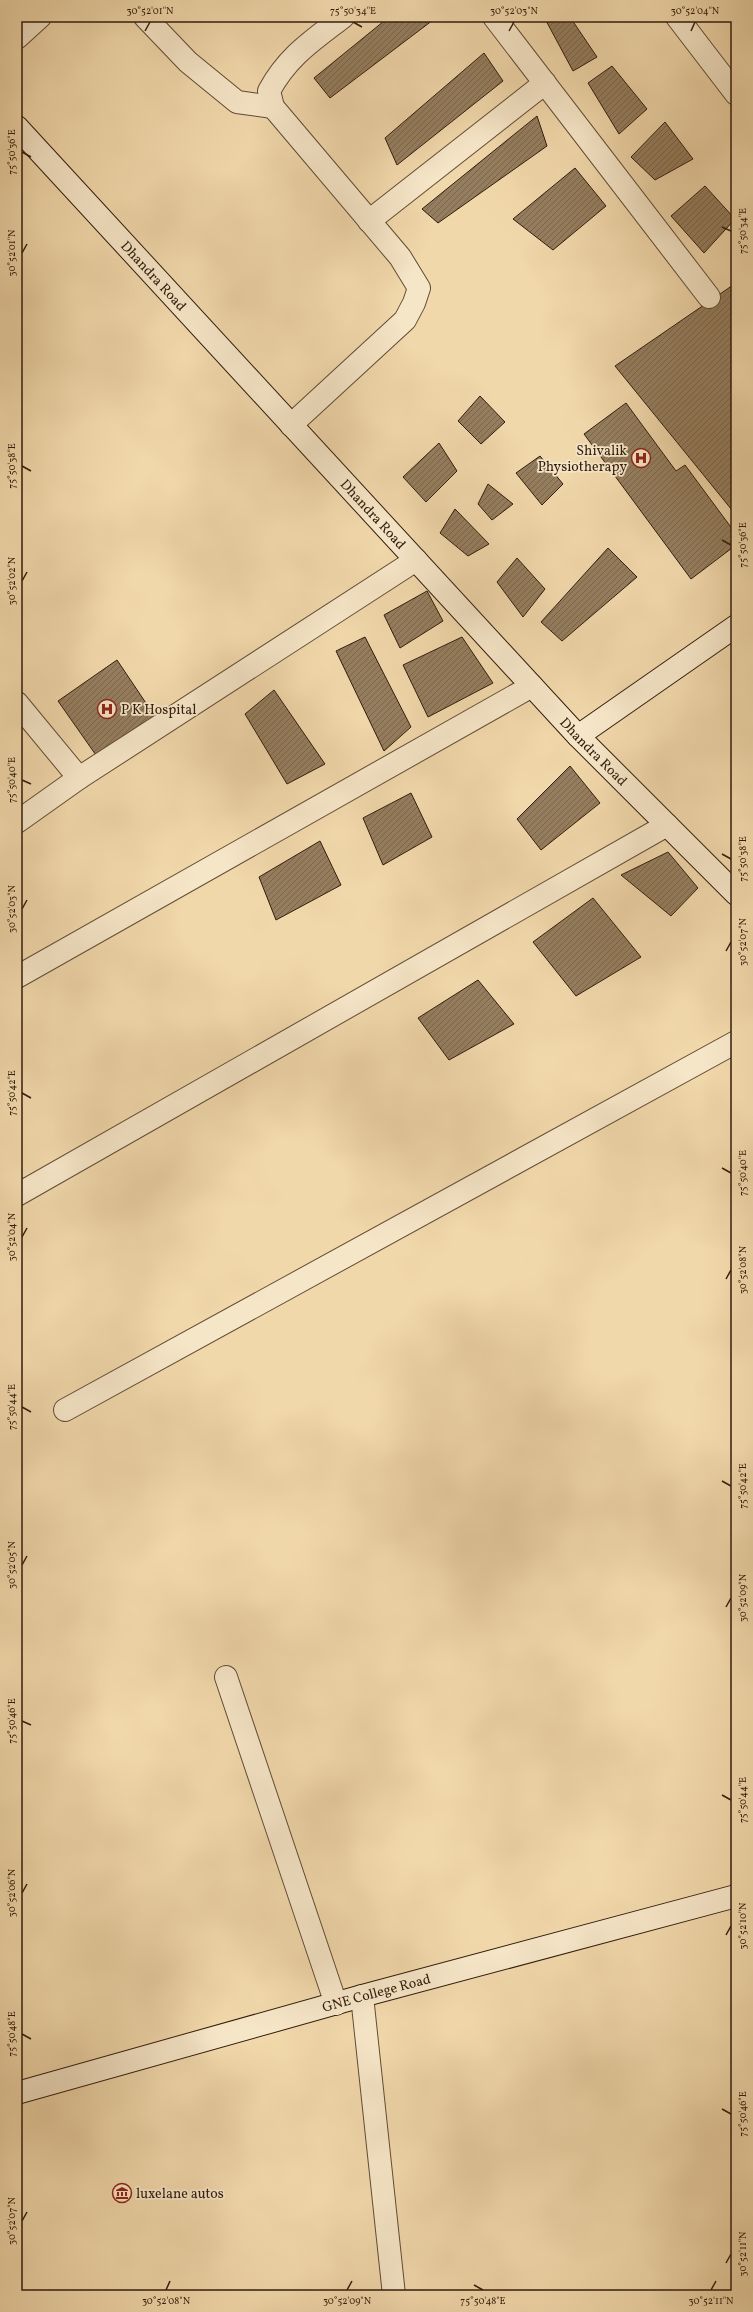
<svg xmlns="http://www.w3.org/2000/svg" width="753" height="2312" viewBox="0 0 753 2312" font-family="Vollkorn,serif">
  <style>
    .building { fill: url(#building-hatch); stroke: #311c0c }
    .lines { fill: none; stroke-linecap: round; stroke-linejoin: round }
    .street-casing { stroke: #614b34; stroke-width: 24 }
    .secondary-casing { stroke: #311c0c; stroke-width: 24 }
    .street { stroke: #f6e6c8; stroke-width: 22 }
    .secondary { stroke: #f6e6c8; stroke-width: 22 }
    .ticks { fill: none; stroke: #311c0c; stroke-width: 1.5 }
    .labels { text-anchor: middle; stroke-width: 3.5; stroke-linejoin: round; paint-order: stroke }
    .street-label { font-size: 14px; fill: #311c0c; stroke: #f6e6c8 }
    .poi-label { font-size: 14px; fill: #311c0c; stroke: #f6e6c8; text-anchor: start }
    .neatline { fill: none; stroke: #311c0c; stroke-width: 1.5 }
    .ticks-label { font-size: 10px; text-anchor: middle; fill: #311c0c }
  </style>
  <defs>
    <pattern id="building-hatch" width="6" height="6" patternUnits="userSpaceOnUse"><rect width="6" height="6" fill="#957e5f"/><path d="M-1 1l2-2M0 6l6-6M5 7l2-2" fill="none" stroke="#7a664d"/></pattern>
  </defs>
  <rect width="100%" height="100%" fill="#f1d8ab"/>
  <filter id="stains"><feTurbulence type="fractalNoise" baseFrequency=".005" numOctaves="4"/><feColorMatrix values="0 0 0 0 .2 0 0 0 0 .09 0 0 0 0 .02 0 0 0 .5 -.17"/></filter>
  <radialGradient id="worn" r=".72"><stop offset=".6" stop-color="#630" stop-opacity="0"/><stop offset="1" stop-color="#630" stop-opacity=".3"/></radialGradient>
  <!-- building -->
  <g class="building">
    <path d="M389 17H437L330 98 314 78Z"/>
    <path d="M544 17H570L597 57 573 71Z"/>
    <path d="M484 53 503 81 397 165 385 138Z"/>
    <path d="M612 66 647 109 619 134 588 83Z"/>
    <path d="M537 116 547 146 438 223 422 209Z"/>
    <path d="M665 122 693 159 655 180 631 157Z"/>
    <path d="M575 168 606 206 553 250 513 219Z"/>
    <path d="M705 186 735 219 704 253 671 216Z"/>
    <path d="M736 283V515L615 366Z"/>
    <path d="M480 396 505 422 481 444 458 421Z"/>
    <path d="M626 403 676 471 685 465 736 534V545L691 579 584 434Z"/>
    <path d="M439 443 457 471 426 502 403 477Z"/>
    <path d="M540 456 563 484 542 505 516 473Z"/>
    <path d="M488 484 513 504 492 520 478 504Z"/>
    <path d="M455 509 489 544 468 556 440 533Z"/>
    <path d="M608 548 637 577 562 641 541 622Z"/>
    <path d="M517 558 545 589 523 617 497 582Z"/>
    <path d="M427 591 443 621 400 648 384 615Z"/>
    <path d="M365 637 411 727 384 751 336 651Z"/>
    <path d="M462 637 493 683 428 717 403 665Z"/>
    <path d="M117 660 156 718 98 758 58 701Z"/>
    <path d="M274 690 325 764 287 784 245 714Z"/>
    <path d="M570 766 600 803 541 850 517 819Z"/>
    <path d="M411 793 432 837 383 865 363 818Z"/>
    <path d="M320 841 341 885 276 920 259 877Z"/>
    <path d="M668 852 698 888 671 916 621 875Z"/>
    <path d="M593 898 641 957 576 996 533 942Z"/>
    <path d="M478 980 514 1024 449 1060 418 1018Z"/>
  </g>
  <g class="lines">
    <defs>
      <g id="street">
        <path d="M145 17 188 62 237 102 273 107"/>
        <path d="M494 17 709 297"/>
        <path d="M677 17 736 94"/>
        <path d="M17 38 40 17"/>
        <path d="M369 221 545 83"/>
        <path d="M291 425 405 320 414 303 419 288 400 257 273 107 269 91C288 56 312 41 343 17"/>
        <path d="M17 703 79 778"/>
        <path d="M17 822 79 778 416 560"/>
        <path d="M17 977 532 686"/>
        <path d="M17 1195 667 825"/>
        <path d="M65 1410 736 1042"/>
        <path d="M226 1677 336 2004"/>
        <path d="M362 1996 394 2295"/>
      </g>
      <g id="secondary">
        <path id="s1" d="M17 127 578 736 736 894"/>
        <path d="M578 736 736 626"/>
        <path id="s2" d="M17 2093 362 1996 736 1896"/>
      </g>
    </defs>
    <!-- street casing -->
    <use href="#street" class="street-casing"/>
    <!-- secondary casing -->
    <use href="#secondary" class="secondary-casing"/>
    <!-- street -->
    <use href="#street" class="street"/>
    <!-- secondary -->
    <use href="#secondary" class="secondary"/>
  </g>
  <!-- ticks -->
  <path class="ticks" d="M353 22 362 27M145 31 150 22M509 31 514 22M691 31 695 22M22 152 31 157M722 227 731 231M22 253 27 244M22 466 31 471M722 540 731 545M22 581 27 572M22 780 31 784M722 854 731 859M22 909 27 900M726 951 731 942M22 1093 31 1098M722 1168 731 1173M22 1237 27 1228M726 1279 731 1270M22 1407 31 1412M722 1481 731 1486M22 1565 27 1556M726 1607 731 1598M22 1721 31 1725M722 1795 731 1800M22 1893 27 1884M726 1935 731 1926M22 2034 31 2039M722 2109 731 2114M22 2221 27 2212M726 2263 731 2254M474 2285 483 2290M166 2290 170 2281M347 2290 352 2281M711 2290 716 2281"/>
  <!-- icons -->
  <defs>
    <symbol id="hospital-ring" viewBox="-11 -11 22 22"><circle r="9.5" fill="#f6e6c8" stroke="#8f2418" stroke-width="1.5"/><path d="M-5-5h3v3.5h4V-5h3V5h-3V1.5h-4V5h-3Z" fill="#8f2418"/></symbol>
    <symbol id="museum-ring" viewBox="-11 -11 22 22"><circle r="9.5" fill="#f6e6c8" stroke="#8f2418" stroke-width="1.5"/><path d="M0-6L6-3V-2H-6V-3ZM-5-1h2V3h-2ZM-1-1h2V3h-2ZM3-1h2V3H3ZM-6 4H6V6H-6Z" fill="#8f2418"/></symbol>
  </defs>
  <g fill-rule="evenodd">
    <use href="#hospital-ring" x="630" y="447" width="22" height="22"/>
    <use href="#hospital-ring" x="96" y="698" width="22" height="22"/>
    <use href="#museum-ring" x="111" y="2182" width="22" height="22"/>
  </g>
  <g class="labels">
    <!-- street labels -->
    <g class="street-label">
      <text dy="5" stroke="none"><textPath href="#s1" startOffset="202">Dhandra Road</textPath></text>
      <text dy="5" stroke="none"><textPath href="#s1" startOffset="526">Dhandra Road</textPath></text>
      <text dy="5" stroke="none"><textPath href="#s1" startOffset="850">Dhandra Road</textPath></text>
      <text dy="5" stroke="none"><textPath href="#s2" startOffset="373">GNE College Road</textPath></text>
    </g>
    <!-- poi labels -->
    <g class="poi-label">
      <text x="627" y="455" text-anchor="end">Shivalik<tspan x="627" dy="16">Physiotherapy</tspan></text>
      <text x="121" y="714">P K Hospital</text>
      <text x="136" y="2198">luxelane autos</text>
    </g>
  </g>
  <!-- margin -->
  <rect width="753" height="2312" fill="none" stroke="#f1d8ab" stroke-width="44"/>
  <rect x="22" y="22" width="709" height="2268" class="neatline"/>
  <g class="ticks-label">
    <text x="150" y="14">30°52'01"N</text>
    <text x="353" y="14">75°50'34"E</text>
    <text x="514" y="14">30°52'03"N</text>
    <text x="695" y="14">30°52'04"N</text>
    <text transform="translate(11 152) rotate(-90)" y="4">75°50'36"E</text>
    <text transform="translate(742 231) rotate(-90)" y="4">75°50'34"E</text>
    <text transform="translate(11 253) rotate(-90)" y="4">30°52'01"N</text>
    <text transform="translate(11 466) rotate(-90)" y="4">75°50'38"E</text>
    <text transform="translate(742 545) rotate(-90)" y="4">75°50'36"E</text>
    <text transform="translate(11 581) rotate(-90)" y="4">30°52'02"N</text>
    <text transform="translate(11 780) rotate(-90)" y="4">75°50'40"E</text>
    <text transform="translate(742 859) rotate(-90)" y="4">75°50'38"E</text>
    <text transform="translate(11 909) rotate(-90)" y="4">30°52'03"N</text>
    <text transform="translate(742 942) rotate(-90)" y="4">30°52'07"N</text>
    <text transform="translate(11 1093) rotate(-90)" y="4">75°50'42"E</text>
    <text transform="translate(742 1173) rotate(-90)" y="4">75°50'40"E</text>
    <text transform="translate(11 1237) rotate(-90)" y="4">30°52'04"N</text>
    <text transform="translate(742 1270) rotate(-90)" y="4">30°52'08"N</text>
    <text transform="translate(11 1407) rotate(-90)" y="4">75°50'44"E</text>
    <text transform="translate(742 1486) rotate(-90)" y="4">75°50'42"E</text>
    <text transform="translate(11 1565) rotate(-90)" y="4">30°52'05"N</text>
    <text transform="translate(742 1598) rotate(-90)" y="4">30°52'09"N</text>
    <text transform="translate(11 1721) rotate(-90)" y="4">75°50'46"E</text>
    <text transform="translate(742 1800) rotate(-90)" y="4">75°50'44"E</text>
    <text transform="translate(11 1893) rotate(-90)" y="4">30°52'06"N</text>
    <text transform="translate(742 1926) rotate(-90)" y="4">30°52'10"N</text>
    <text transform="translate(11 2034) rotate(-90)" y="4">75°50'48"E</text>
    <text transform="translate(742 2114) rotate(-90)" y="4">75°50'46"E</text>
    <text transform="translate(11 2221) rotate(-90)" y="4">30°52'07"N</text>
    <text transform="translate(742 2254) rotate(-90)" y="4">30°52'11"N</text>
    <text x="166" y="2304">30°52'08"N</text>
    <text x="347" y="2304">30°52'09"N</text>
    <text x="483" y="2304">75°50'48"E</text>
    <text x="711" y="2304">30°52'11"N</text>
  </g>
  <rect width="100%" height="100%" filter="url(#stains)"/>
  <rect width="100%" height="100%" fill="url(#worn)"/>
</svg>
